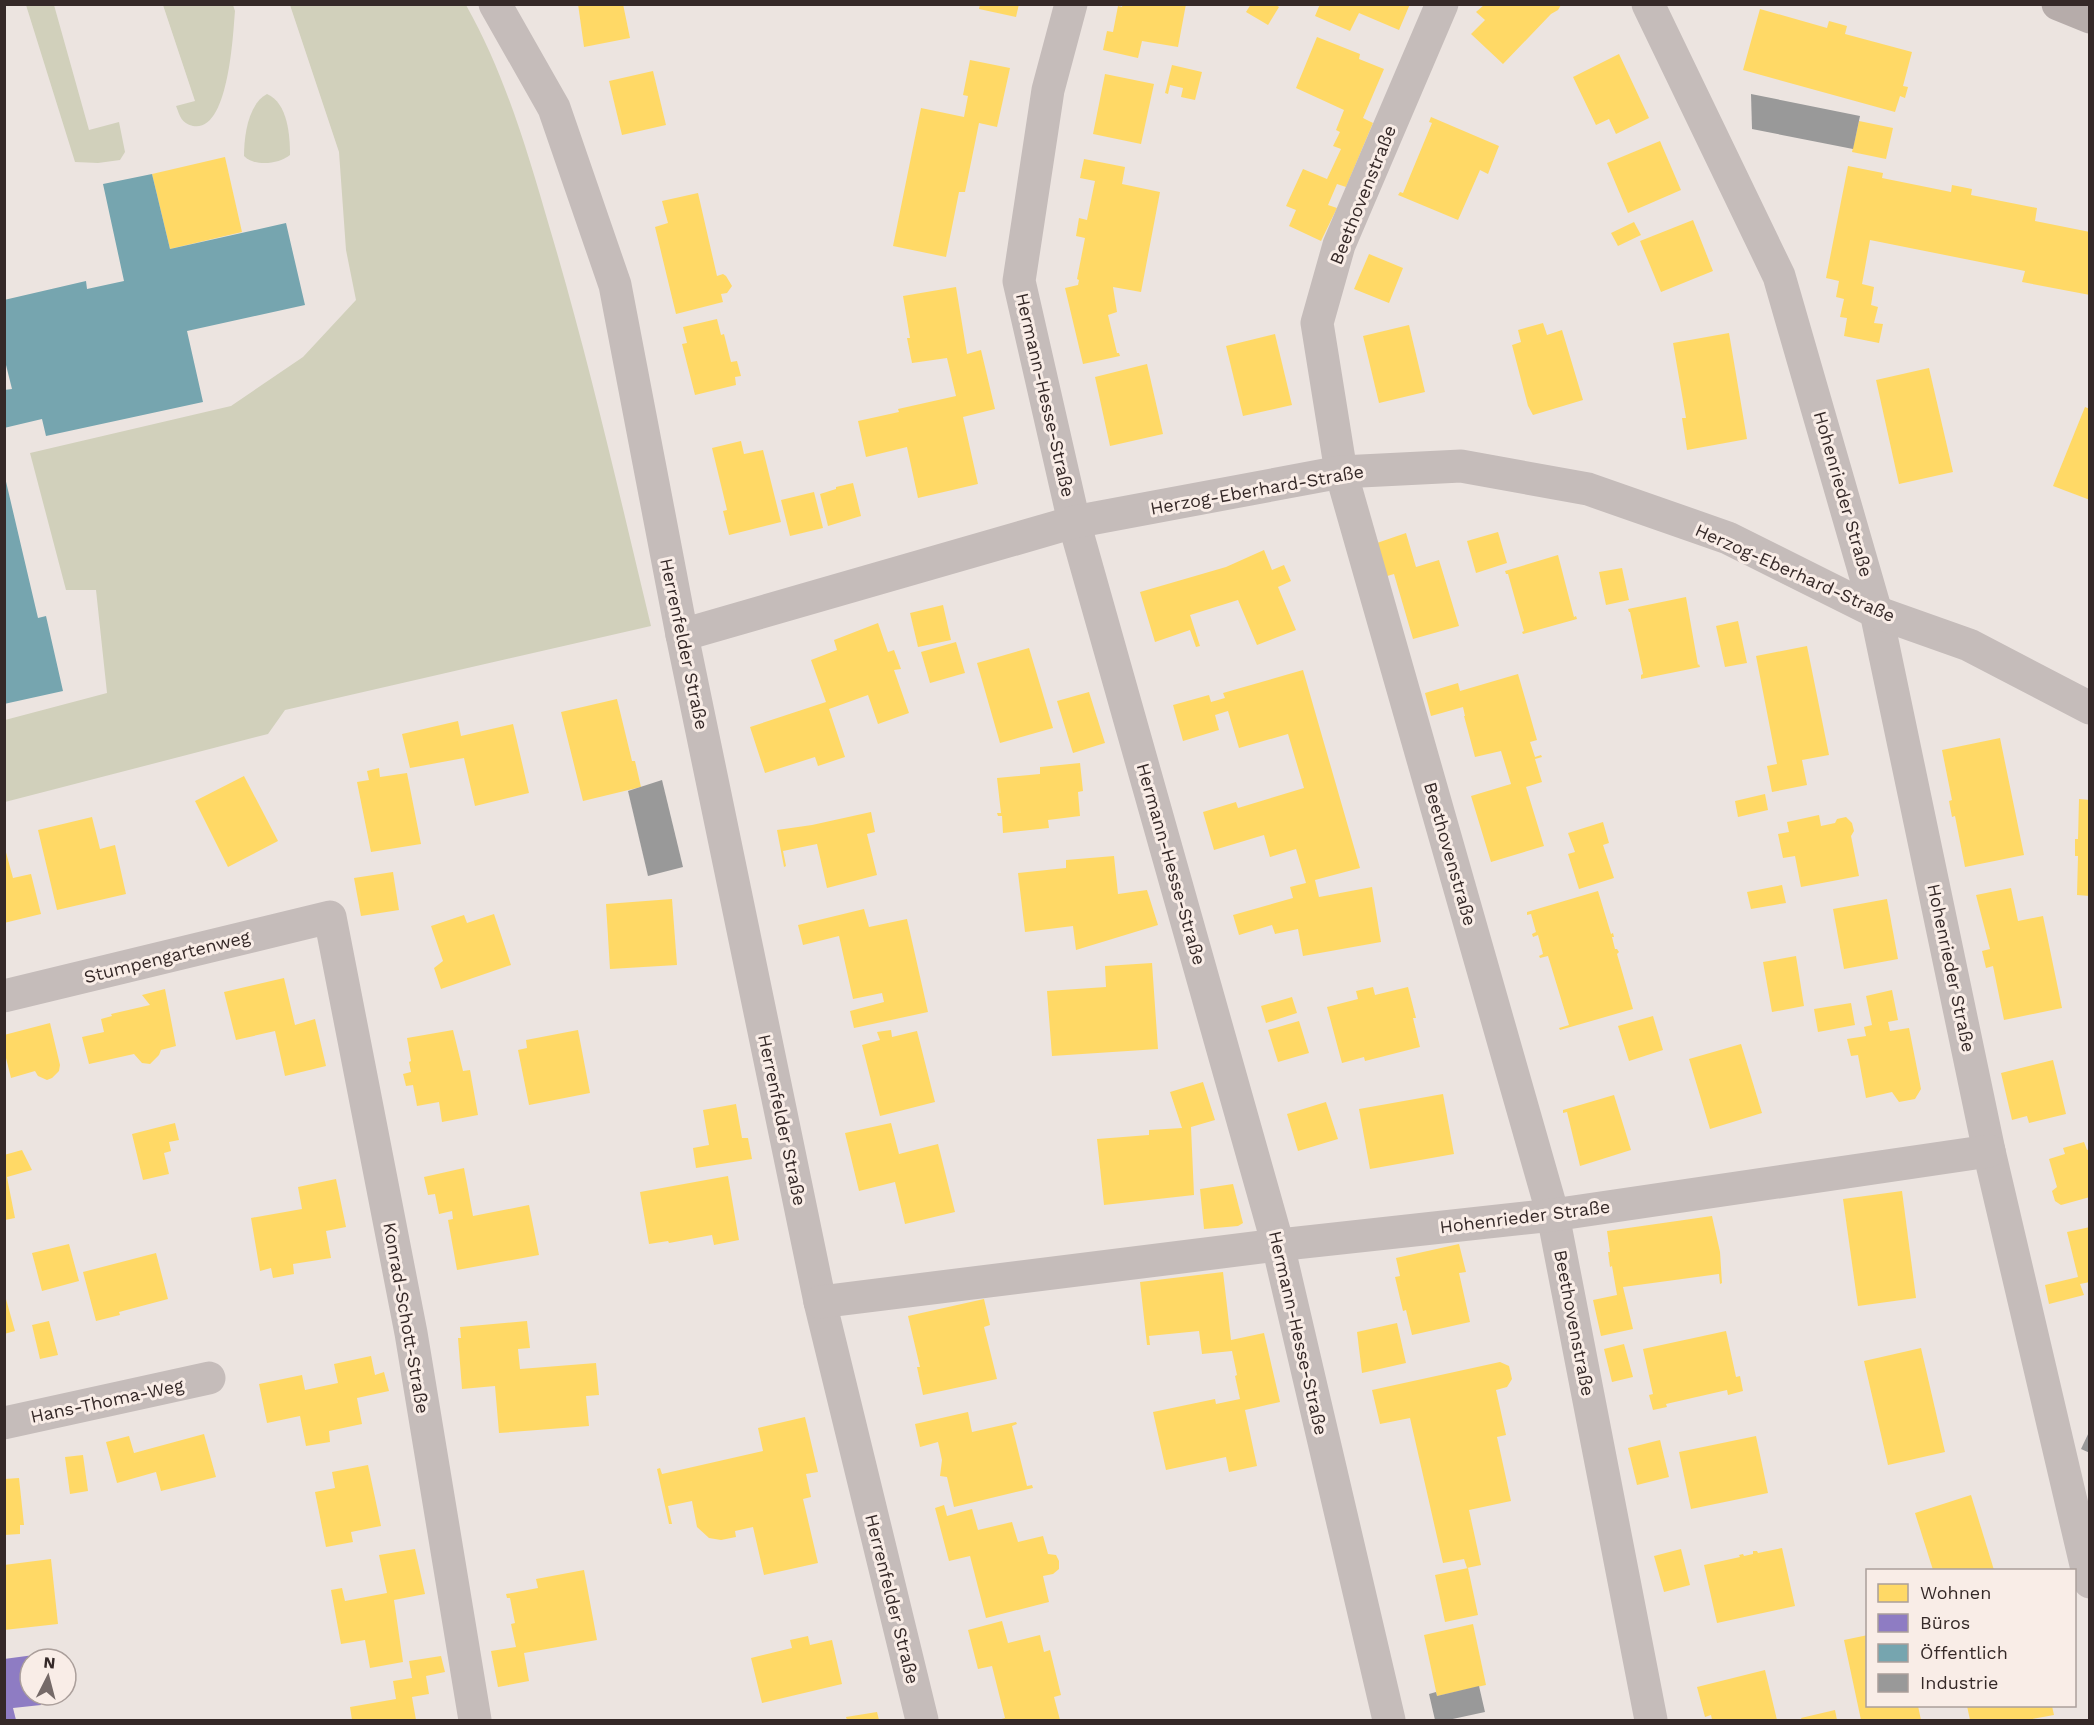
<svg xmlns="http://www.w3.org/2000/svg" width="2094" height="1725" viewBox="0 0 2094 1725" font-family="'Work Sans',sans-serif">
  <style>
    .green { fill: #d1d0bb }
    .homes { fill: #ffd966 }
    .offices { fill: #8e7cc3 }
    .public { fill: #76a5af }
    .industry { fill: #999 }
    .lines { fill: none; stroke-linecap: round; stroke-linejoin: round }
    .street { stroke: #c5bcba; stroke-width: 33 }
    .secondary { stroke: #b6acaa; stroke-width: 33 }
    .labels { text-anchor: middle; stroke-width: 6; stroke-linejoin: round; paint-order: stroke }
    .street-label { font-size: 18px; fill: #352928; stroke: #f9ede7 }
  </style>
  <rect width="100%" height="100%" fill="#ece4e0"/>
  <!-- green -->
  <g class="green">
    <path d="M26 5H54L89 130 119 122 125 152 120 160 98 163 75 162Z"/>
    <path d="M163 5H233L235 11C233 34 229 133 193 126 181 123 180 116 176 106L195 101Z"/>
    <path d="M290 5H466C505 74 528 153 550 229 589 360 619 493 651 626L285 710 268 734 5 802V720L107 693 96 590H66L30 453 231 406 303 357 356 300 346 250 339 152Z"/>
    <path d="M267 94C288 103 290 136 290 155 279 164 255 167 244 156 244 136 248 104 267 94Z"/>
  </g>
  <!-- homes -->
  <g class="homes">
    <path d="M578 4H623L630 38 584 47Z"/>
    <path d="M980 4H1019L1016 17 979 9Z"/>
    <path d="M1123 4H1186L1178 47 1142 41 1138 58 1103 50 1107 31 1113 32 1118 6 1122 7Z"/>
    <path d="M1251 4H1274L1279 7 1268 25 1246 12Z"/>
    <path d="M1320 4H1410L1399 30 1359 13 1350 31 1315 16Z"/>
    <path d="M1484 5H1561L1558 10 1551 14 1503 64 1471 34 1485 20 1476 12Z"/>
    <path d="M1760 9 1827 28 1829 21 1847 26 1845 34 1912 52 1903 86 1908 87 1905 98 1900 96 1895 112 1743 70Z"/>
    <path d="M1317 37 1360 54 1359 59 1384 69 1363 118 1373 123 1346 187 1337 184 1328 205 1337 208 1321 241 1289 226 1296 210 1286 206 1303 169 1327 179 1341 149 1333 146 1340 132 1336 130 1344 110 1296 88Z"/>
    <path d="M1619 54 1649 118 1616 134 1609 119 1596 125 1573 77Z"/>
    <path d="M970 60 1010 68 997 127 979 123 965 192H959L946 257 893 246 921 108 964 117 968 96 963 95Z"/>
    <path d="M1172 65 1202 72 1195 100 1181 97 1183 88 1170 85 1168 94 1165 93Z"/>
    <path d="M653 71 666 125 622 135 609 81Z"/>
    <path d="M1105 74 1154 84 1141 144 1093 134Z"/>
    <path d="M1431 117 1499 146 1488 174 1480 170 1458 220 1398 195 1400 192 1403 193 1432 123 1429 122Z"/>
    <path d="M1859 121 1893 128 1886 159 1852 152Z"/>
    <path d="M1660 141 1681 190 1628 213 1607 163Z"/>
    <path d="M225 157 242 232 170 249 152 174Z"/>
    <path d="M1084 159 1125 167 1122 184 1160 192 1141 292 1113 287 1117 312 1108 315 1117 353H1119L1120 356 1083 364 1065 288 1078 285 1079 280 1077 279 1085 238 1076 236 1079 218 1087 220 1095 181 1080 178Z"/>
    <path d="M1848 166 1883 173 1882 178 1951 192 1952 185 1972 189 1971 195 2037 208 2035 221 2090 232V295L2022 282 2025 271 1870 240 1862 284 1874 287 1871 305 1878 307 1874 323 1883 324 1879 343 1844 336 1847 318 1840 317 1844 299 1836 297 1839 281 1826 278Z"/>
    <path d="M698 193 717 276 723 274 726 276 732 286 727 293 721 294 723 302 676 314 655 227 668 223 662 201Z"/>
    <path d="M1693 220 1713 271 1661 292 1640 241Z"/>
    <path d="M1634 222 1641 235 1618 246 1611 233Z"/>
    <path d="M1369 254 1403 268 1389 303 1354 289Z"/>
    <path d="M956 287 967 354 981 350 995 409 963 417 978 484 918 498 907 447 866 457 858 421 899 412 898 409 956 396 947 358 912 363 907 338H910L903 296Z"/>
    <path d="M717 319 721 335 724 334 731 362 737 361 741 376 735 377 736 385 695 395 682 344 687 343 683 327Z"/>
    <path d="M1543 323 1547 335 1562 330 1583 400 1533 415 1528 406 1512 345 1521 342 1518 330Z"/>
    <path d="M1409 325 1425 392 1379 403 1363 336Z"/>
    <path d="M1729 333 1747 439 1687 450 1682 418H1686L1673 343Z"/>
    <path d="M1275 334 1292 405 1243 416 1226 346Z"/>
    <path d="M1147 364 1163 434 1110 446 1095 377Z"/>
    <path d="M1929 368 1953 472 1899 484 1876 380Z"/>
    <path d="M2085 407 2090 409V500L2053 486Z"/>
    <path d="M741 441 744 454 763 450 781 522 729 535 723 511 727 510 712 448Z"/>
    <path d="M853 483 861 516 828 526 820 494 836 489V487Z"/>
    <path d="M814 492 823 528 790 536 781 500Z"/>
    <path d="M1498 532 1507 563 1476 573 1467 541Z"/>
    <path d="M1406 533 1416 567 1439 560 1459 626 1413 639 1394 574 1384 577 1374 544Z"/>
    <path d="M1264 550 1272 570 1284 565 1291 581 1278 587 1296 630 1257 645 1238 600 1190 615 1200 646 1196 647 1190 630 1155 642 1140 592 1226 567Z"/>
    <path d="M1558 555 1574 617 1576 616 1577 619 1523 634 1522 632 1524 631 1508 574H1506L1505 571Z"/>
    <path d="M1622 568 1629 600 1606 605 1599 572Z"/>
    <path d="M1686 597 1698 665 1699 664 1700 667 1641 679V675L1643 674 1630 612H1629L1628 609Z"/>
    <path d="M943 605 951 640 918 647 910 613Z"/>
    <path d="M1738 621 1747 663 1725 667 1716 626Z"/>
    <path d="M878 623 888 652 894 650 901 669 894 670 909 713 878 724 868 695 829 709 845 757 818 766 815 757 765 773 750 727 826 702 811 660 837 650 834 640Z"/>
    <path d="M956 642 965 673 930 683 921 652Z"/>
    <path d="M1807 646 1829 755 1802 760 1807 785 1772 792 1767 766 1777 764 1756 656Z"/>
    <path d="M1029 648 1053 728 1000 743 977 663Z"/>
    <path d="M1303 670 1360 868 1315 880 1319 897 1372 887 1381 942 1303 956 1298 929 1275 934 1272 925 1239 935 1233 915 1293 898 1290 887 1306 883 1296 849 1270 857 1264 835 1214 850 1203 812 1236 802 1238 808 1304 788 1288 734 1239 748 1228 711 1215 715 1219 730 1183 741 1173 705 1209 695 1211 702 1225 698 1223 693Z"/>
    <path d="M1518 674 1537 740 1530 742 1535 757 1541 755 1542 757 1535 759 1542 782 1526 787 1544 846 1491 862 1471 796 1511 784 1501 751 1475 757 1464 716H1465L1463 707 1431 716 1425 693 1458 683 1460 691Z"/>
    <path d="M1089 692 1105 743 1073 753 1057 701Z"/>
    <path d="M617 699 632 761H635L641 787 583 801 561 712Z"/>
    <path d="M458 721 461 736 513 724 529 793 475 806 464 758 410 768 402 734Z"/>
    <path d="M2000 738 2024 855 1965 867 1955 816 1952 817 1949 801 1952 800 1942 750Z"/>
    <path d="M1080 763 1083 791 1078 792 1080 816 1048 820 1049 828 1003 833 1002 816H998L997 813H1001L997 778 1040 774V767Z"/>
    <path d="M379 768 380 777 407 773 421 844 371 852 357 782 369 780 367 771Z"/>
    <path d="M244 776 278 841 228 867 195 801Z"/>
    <path d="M1765 794 1768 810 1738 817 1735 801Z"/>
    <path d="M2079 799 2090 800V896L2077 895 2078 856H2075V839H2078Z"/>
    <path d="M871 812 875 832 867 834 877 875 827 888 817 844 783 851 786 866 784 867 777 830 812 825Z"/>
    <path d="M1819 815 1821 826 1835 823 1837 819 1846 817 1852 823 1854 831 1851 836 1859 876 1801 887 1795 856 1783 858 1778 834 1789 832 1787 822Z"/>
    <path d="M92 817 100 849 115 845 126 894 57 910 38 830Z"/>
    <path d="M1603 822 1609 843 1603 845 1614 878 1579 889 1568 854 1575 852 1568 833Z"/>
    <path d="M4 845 13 878 31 874 41 914 4 923Z"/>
    <path d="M1114 856 1118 894 1147 890 1158 925 1076 950 1073 926 1025 932 1018 873 1066 868V860Z"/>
    <path d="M393 872 399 910 361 916 354 878Z"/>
    <path d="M1782 885 1786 903 1751 909 1747 892Z"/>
    <path d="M2011 888 2018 921 2043 916 2062 1008 2004 1020 1993 966 1986 968 1982 951 1990 949 1976 895Z"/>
    <path d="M1598 891 1611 934 1613 933 1614 937H1612L1615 949H1617L1619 952 1617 954 1633 1009 1560 1030 1559 1028 1569 1025 1548 956 1540 958 1539 956 1543 954 1538 935 1533 937 1532 934 1536 932 1531 914 1527 915V912Z"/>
    <path d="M672 899 677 965 610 969 606 904Z"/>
    <path d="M1887 899 1898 959 1844 969 1833 909Z"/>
    <path d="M864 909 869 927 907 919 928 1012 854 1028 850 1011 884 1002 882 993 853 999 839 936 803 945 798 925Z"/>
    <path d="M494 914 511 965 441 989 434 968 443 961 431 926 464 915 467 923Z"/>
    <path d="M1796 956 1804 1006 1772 1012 1763 962Z"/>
    <path d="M1152 963 1158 1049 1052 1056 1047 991 1106 987 1105 966Z"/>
    <path d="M284 978 295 1025 315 1019 326 1066 285 1076 275 1031 236 1040 224 992Z"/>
    <path d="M1373 987 1375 995 1408 987 1416 1018H1413L1420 1047 1365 1061 1364 1057 1342 1063 1327 1007 1358 999 1356 991Z"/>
    <path d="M165 989 176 1046 161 1050 159 1055 150 1064 142 1063 134 1054 89 1064 82 1037 104 1032 101 1019 112 1016 111 1014 150 1005 142 995Z"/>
    <path d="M1892 990 1898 1020 1888 1022 1890 1031 1909 1028 1921 1089 1915 1099 1899 1102 1892 1092 1866 1098 1858 1055 1851 1056 1847 1039 1866 1036 1864 1027 1872 1025 1866 996Z"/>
    <path d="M1292 997 1297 1013 1266 1023 1261 1006Z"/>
    <path d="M1851 1003 1855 1025 1818 1032 1814 1009Z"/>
    <path d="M1653 1016 1663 1050 1629 1061 1618 1026Z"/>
    <path d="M1299 1021 1309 1053 1278 1062 1268 1030Z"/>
    <path d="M50 1023 60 1065 59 1071 52 1078 47 1080 38 1076 35 1071 11 1078 4 1050V1035Z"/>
    <path d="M453 1030 463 1071 470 1070 478 1115 442 1122 439 1102 417 1106 413 1085 406 1086 403 1074 411 1072 409 1062 411 1061 407 1038Z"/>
    <path d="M578 1030 590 1093 529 1105 518 1050 527 1048 526 1040Z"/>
    <path d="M891 1030 892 1037 917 1031 935 1102 880 1116 862 1045 880 1040 877 1032Z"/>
    <path d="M1741 1044 1762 1113 1710 1129 1689 1059Z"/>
    <path d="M2053 1060 2066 1114 2029 1123 2027 1116 2012 1120 2001 1073Z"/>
    <path d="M1203 1082 1215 1120 1191 1127 1194 1195 1104 1205 1097 1139 1149 1135V1130L1182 1128 1170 1092Z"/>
    <path d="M1443 1094 1454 1154 1370 1169 1359 1109Z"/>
    <path d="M1614 1095 1631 1150 1580 1166 1567 1112 1563 1113V1110Z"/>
    <path d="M1326 1102 1338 1139 1298 1151 1287 1114Z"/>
    <path d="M736 1104 742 1138H748L752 1159 696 1168 693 1148 709 1145 703 1110Z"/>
    <path d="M175 1123 179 1140 169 1142 171 1151 164 1153 169 1174 143 1180 132 1134Z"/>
    <path d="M891 1123 899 1154 938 1144 955 1212 905 1224 895 1182 859 1191 845 1133Z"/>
    <path d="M2084 1142 2087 1150 2090 1149V1197L2061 1205 2055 1201 2052 1191 2057 1187 2049 1159 2065 1154 2063 1148Z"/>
    <path d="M22 1150 32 1170 7 1177 15 1218 5 1220 4 1155Z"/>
    <path d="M464 1168 473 1216 529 1205 539 1255 457 1270 448 1220 453 1219 452 1211 439 1214 435 1194 428 1195 424 1177Z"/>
    <path d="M728 1176 739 1240 714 1245 712 1235 669 1243 668 1241 649 1244 640 1192Z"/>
    <path d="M336 1179 346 1227 326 1231 331 1258 293 1264 294 1274 273 1278 271 1268 260 1271 251 1218 302 1209 298 1187Z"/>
    <path d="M1233 1184 1243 1223 1238 1226 1204 1229 1200 1189Z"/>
    <path d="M1902 1191 1916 1298 1858 1306 1843 1199Z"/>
    <path d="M1712 1216 1720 1252 1722 1283 1720 1284 1719 1274 1623 1287 1633 1329 1601 1336 1593 1300 1617 1295 1612 1266 1610 1267 1608 1252H1610L1607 1231Z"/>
    <path d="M2090 1227V1282L2080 1284 2084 1295 2049 1304 2045 1285 2078 1277 2067 1232Z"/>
    <path d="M69 1244 79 1281 42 1291 32 1253Z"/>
    <path d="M1459 1244 1466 1272 1459 1273 1470 1322 1412 1335 1406 1310 1403 1311 1395 1277 1400 1276 1396 1258Z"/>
    <path d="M156 1253 168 1299 119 1312 120 1315 96 1321 83 1272Z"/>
    <path d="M1223 1272 1231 1340 1264 1333 1280 1402 1245 1410 1257 1466 1229 1472 1226 1457 1166 1470 1153 1412 1215 1399 1216 1404 1240 1399 1235 1376 1237 1375 1232 1351 1202 1354 1199 1331 1149 1336 1150 1345H1147L1140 1282Z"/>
    <path d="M4 1292 15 1331 4 1334Z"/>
    <path d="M984 1299 990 1325 984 1327 997 1379 923 1395 917 1367H920L908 1316Z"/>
    <path d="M49 1321 58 1355 40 1359 32 1325Z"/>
    <path d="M527 1321 530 1348 518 1349 520 1369 596 1363 599 1395 586 1396 589 1426 499 1433 495 1386 462 1389 458 1338H461L460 1327Z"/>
    <path d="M1397 1323 1406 1363 1362 1373 1357 1332Z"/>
    <path d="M1726 1331 1736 1377 1740 1376 1743 1391 1728 1395 1727 1390 1666 1404 1667 1407 1653 1410 1649 1395 1653 1394 1643 1349Z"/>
    <path d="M1624 1344 1633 1377 1612 1382 1604 1349Z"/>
    <path d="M1921 1348 1945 1452 1888 1465 1864 1361Z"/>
    <path d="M371 1356 375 1375 384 1372 389 1391 357 1398 362 1424 329 1431 330 1442 306 1446 300 1416 267 1423 259 1384 302 1375 305 1390 338 1383 334 1364Z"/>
    <path d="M1500 1362 1509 1366 1512 1379 1507 1387 1496 1390 1506 1435 1497 1437 1511 1501 1469 1510 1481 1565 1467 1568 1464 1559 1443 1563 1410 1418 1380 1424 1372 1390Z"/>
    <path d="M968 1412 972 1432 1016 1422 1017 1424 1012 1426 1027 1486 1032 1485 1033 1488 954 1507 947 1477 940 1476 942 1460 938 1442 920 1447 915 1424Z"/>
    <path d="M805 1417 818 1472 806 1474 811 1497 803 1499 818 1563 764 1575 753 1527 735 1531 736 1537 721 1540 709 1538 697 1527 692 1501 668 1506 672 1524H669L657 1469 660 1468 662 1474 763 1451 758 1428Z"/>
    <path d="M204 1434 216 1477 161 1491 156 1472 117 1483 106 1442 129 1436 134 1453Z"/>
    <path d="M1756 1436 1768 1493 1691 1509 1679 1452Z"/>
    <path d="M1660 1440 1669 1477 1637 1485 1628 1448Z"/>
    <path d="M83 1455 88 1491 70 1494 65 1457Z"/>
    <path d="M368 1465 381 1526 351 1532 353 1542 326 1547 315 1492 335 1488 332 1472Z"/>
    <path d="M19 1478 24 1525H20V1534L4 1535V1479Z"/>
    <path d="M1971 1495 1994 1570H1933L1915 1513Z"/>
    <path d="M944 1505 947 1516 972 1509 978 1530 1012 1522 1018 1542 1043 1536 1048 1554 1056 1555 1059 1561V1569L1053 1574 1043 1576 1049 1602 986 1618 970 1556 949 1561 935 1508Z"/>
    <path d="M1782 1548 1795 1606 1717 1623 1704 1565 1740 1557 1739 1555 1743 1554 1744 1556 1753 1554V1551H1757L1758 1553Z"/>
    <path d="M415 1549 425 1594 394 1600 403 1662 370 1668 365 1640 341 1644 331 1590 342 1588 345 1601 387 1593 379 1555Z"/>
    <path d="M1681 1549 1690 1585 1664 1592 1654 1556Z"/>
    <path d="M51 1559 58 1624 4 1630V1565Z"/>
    <path d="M1468 1568 1478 1615 1445 1622 1435 1575Z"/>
    <path d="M584 1570 597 1640 524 1653 529 1681 498 1687 491 1651 516 1647 511 1624 515 1623 510 1598H507L506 1594 538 1588 536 1579Z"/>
    <path d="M1002 1621 1008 1643 1040 1635 1044 1652 1050 1650 1061 1695 1054 1697 1060 1720H998L1005 1718 992 1666 978 1669 968 1630Z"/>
    <path d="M1473 1624 1486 1685 1437 1696 1424 1635Z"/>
    <path d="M1868 1635V1706H1918L1921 1720H1861L1844 1640Z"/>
    <path d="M808 1636 810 1645 832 1640 842 1684 762 1703 751 1658 792 1648 790 1640Z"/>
    <path d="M441 1656 445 1672 426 1676 429 1694 412 1697 416 1720H352L350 1707 396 1699 393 1681 412 1678 409 1661Z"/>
    <path d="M1765 1670 1777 1720H1712L1711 1715 1705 1717 1697 1687Z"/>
    <path d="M1967 1706H2052L2054 1715 2027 1720H1970Z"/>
    <path d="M1835 1710 1837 1720H1802L1801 1718Z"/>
    <path d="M877 1712 879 1720H847L846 1717Z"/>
  </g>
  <!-- offices -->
  <path class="offices" d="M34 1655 35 1659H30V1695H39L41 1705 13 1708 16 1720H4V1659Z"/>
  <!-- public -->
  <g class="public">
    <path d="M152 174 170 249 286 223 305 305 187 331 203 402 46 436 42 419 4 428V390L12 389 4 357V300L86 281 87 289 124 281 103 184Z"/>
    <path d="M4 473 38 618 46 616 63 691 4 704Z"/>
  </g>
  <!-- industry -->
  <g class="industry">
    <path d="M1751 94 1860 116 1853 149 1752 129Z"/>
    <path d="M662 780 683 867 648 876 628 791Z"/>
    <path d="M2090 1430V1453L2081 1449Z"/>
    <path d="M1479 1686 1485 1712 1448 1720H1435L1429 1694 1436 1692 1437 1696Z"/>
  </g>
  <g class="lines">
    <!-- street -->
    <g class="street">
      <path d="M495 4 554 108 615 285 682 635 820 1302 922 1720"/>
      <path d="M1071 4 1048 90 1019 281 1074 522 1278 1245 1389 1720"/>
      <path d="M1442 4 1339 245 1317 323 1341 472 1553 1215 1651 1720"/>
      <path d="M1648 4 1779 276 1876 612 1989 1151 2090 1582"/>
      <path d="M682 635 1074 522 1341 472 1461 466 1588 489 1728 538 1876 612 1969 645 2090 708"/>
      <path d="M4 996 330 917 411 1333 475 1720"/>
      <path d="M820 1302 1278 1245 1553 1215 1989 1151"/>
      <path d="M4 1423 209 1378"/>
    </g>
    <!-- secondary -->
    <path class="secondary" d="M2058 4 2090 17"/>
  </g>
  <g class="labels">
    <!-- street labels -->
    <g class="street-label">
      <text transform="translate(1363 195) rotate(-68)" y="6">Beethovenstraße</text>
      <text transform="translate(1045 395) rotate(77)" y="6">Hermann-Hesse-Straße</text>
      <text transform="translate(1257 490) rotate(-10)" y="6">Herzog-Eberhard-Straße</text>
      <text transform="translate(1843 494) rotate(74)" y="6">Hohenrieder Straße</text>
      <text transform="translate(1795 573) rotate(24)" y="6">Herzog-Eberhard-Straße</text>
      <text transform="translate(684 644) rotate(78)" y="6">Herrenfelder Straße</text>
      <text transform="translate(1450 854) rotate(74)" y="6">Beethovenstraße</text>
      <text transform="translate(1171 864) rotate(74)" y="6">Hermann-Hesse-Straße</text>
      <text transform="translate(167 957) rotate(-14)" y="6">Stumpengartenweg</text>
      <text transform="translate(1951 968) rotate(78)" y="6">Hohenrieder Straße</text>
      <text transform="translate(782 1120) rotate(78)" y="6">Herrenfelder Straße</text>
      <text transform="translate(1525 1217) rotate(-7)" y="6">Hohenrieder Straße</text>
      <text transform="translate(406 1318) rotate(80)" y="6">Konrad-Schott-Straße</text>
      <text transform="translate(1574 1323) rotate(79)" y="6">Beethovenstraße</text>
      <text transform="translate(1298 1333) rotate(77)" y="6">Hermann-Hesse-Straße</text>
      <text transform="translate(107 1401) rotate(-12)" y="6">Hans-Thoma-Weg</text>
      <text transform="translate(892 1599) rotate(76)" y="6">Herrenfelder Straße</text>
    </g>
  </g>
  <!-- border -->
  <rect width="2094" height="1725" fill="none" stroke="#352928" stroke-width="12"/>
  <!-- legend -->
  <rect x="1866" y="1569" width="210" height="138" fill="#f9ede7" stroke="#ab9f9b" stroke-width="1.5"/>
  <rect x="1878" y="1584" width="30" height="18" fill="#ffd966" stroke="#ab9f9b" stroke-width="1.5"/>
  <text x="1920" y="1599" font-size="18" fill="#352928">Wohnen</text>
  <rect x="1878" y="1614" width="30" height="18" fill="#8e7cc3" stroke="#ab9f9b" stroke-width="1.5"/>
  <text x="1920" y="1629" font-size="18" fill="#352928">Büros</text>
  <rect x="1878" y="1644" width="30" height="18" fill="#76a5af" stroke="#ab9f9b" stroke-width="1.5"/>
  <text x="1920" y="1659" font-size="18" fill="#352928">Öffentlich</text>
  <rect x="1878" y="1674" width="30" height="18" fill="#999999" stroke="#ab9f9b" stroke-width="1.5"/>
  <text x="1920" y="1689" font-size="18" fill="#352928">Industrie</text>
  <!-- north arrow -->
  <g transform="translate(48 1677) rotate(6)"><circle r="28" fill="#f9ede7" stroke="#ab9f9b" stroke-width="1.5"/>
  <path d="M0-4.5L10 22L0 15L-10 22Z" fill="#756a68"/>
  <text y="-9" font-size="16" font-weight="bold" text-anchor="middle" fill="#352928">N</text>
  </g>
</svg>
